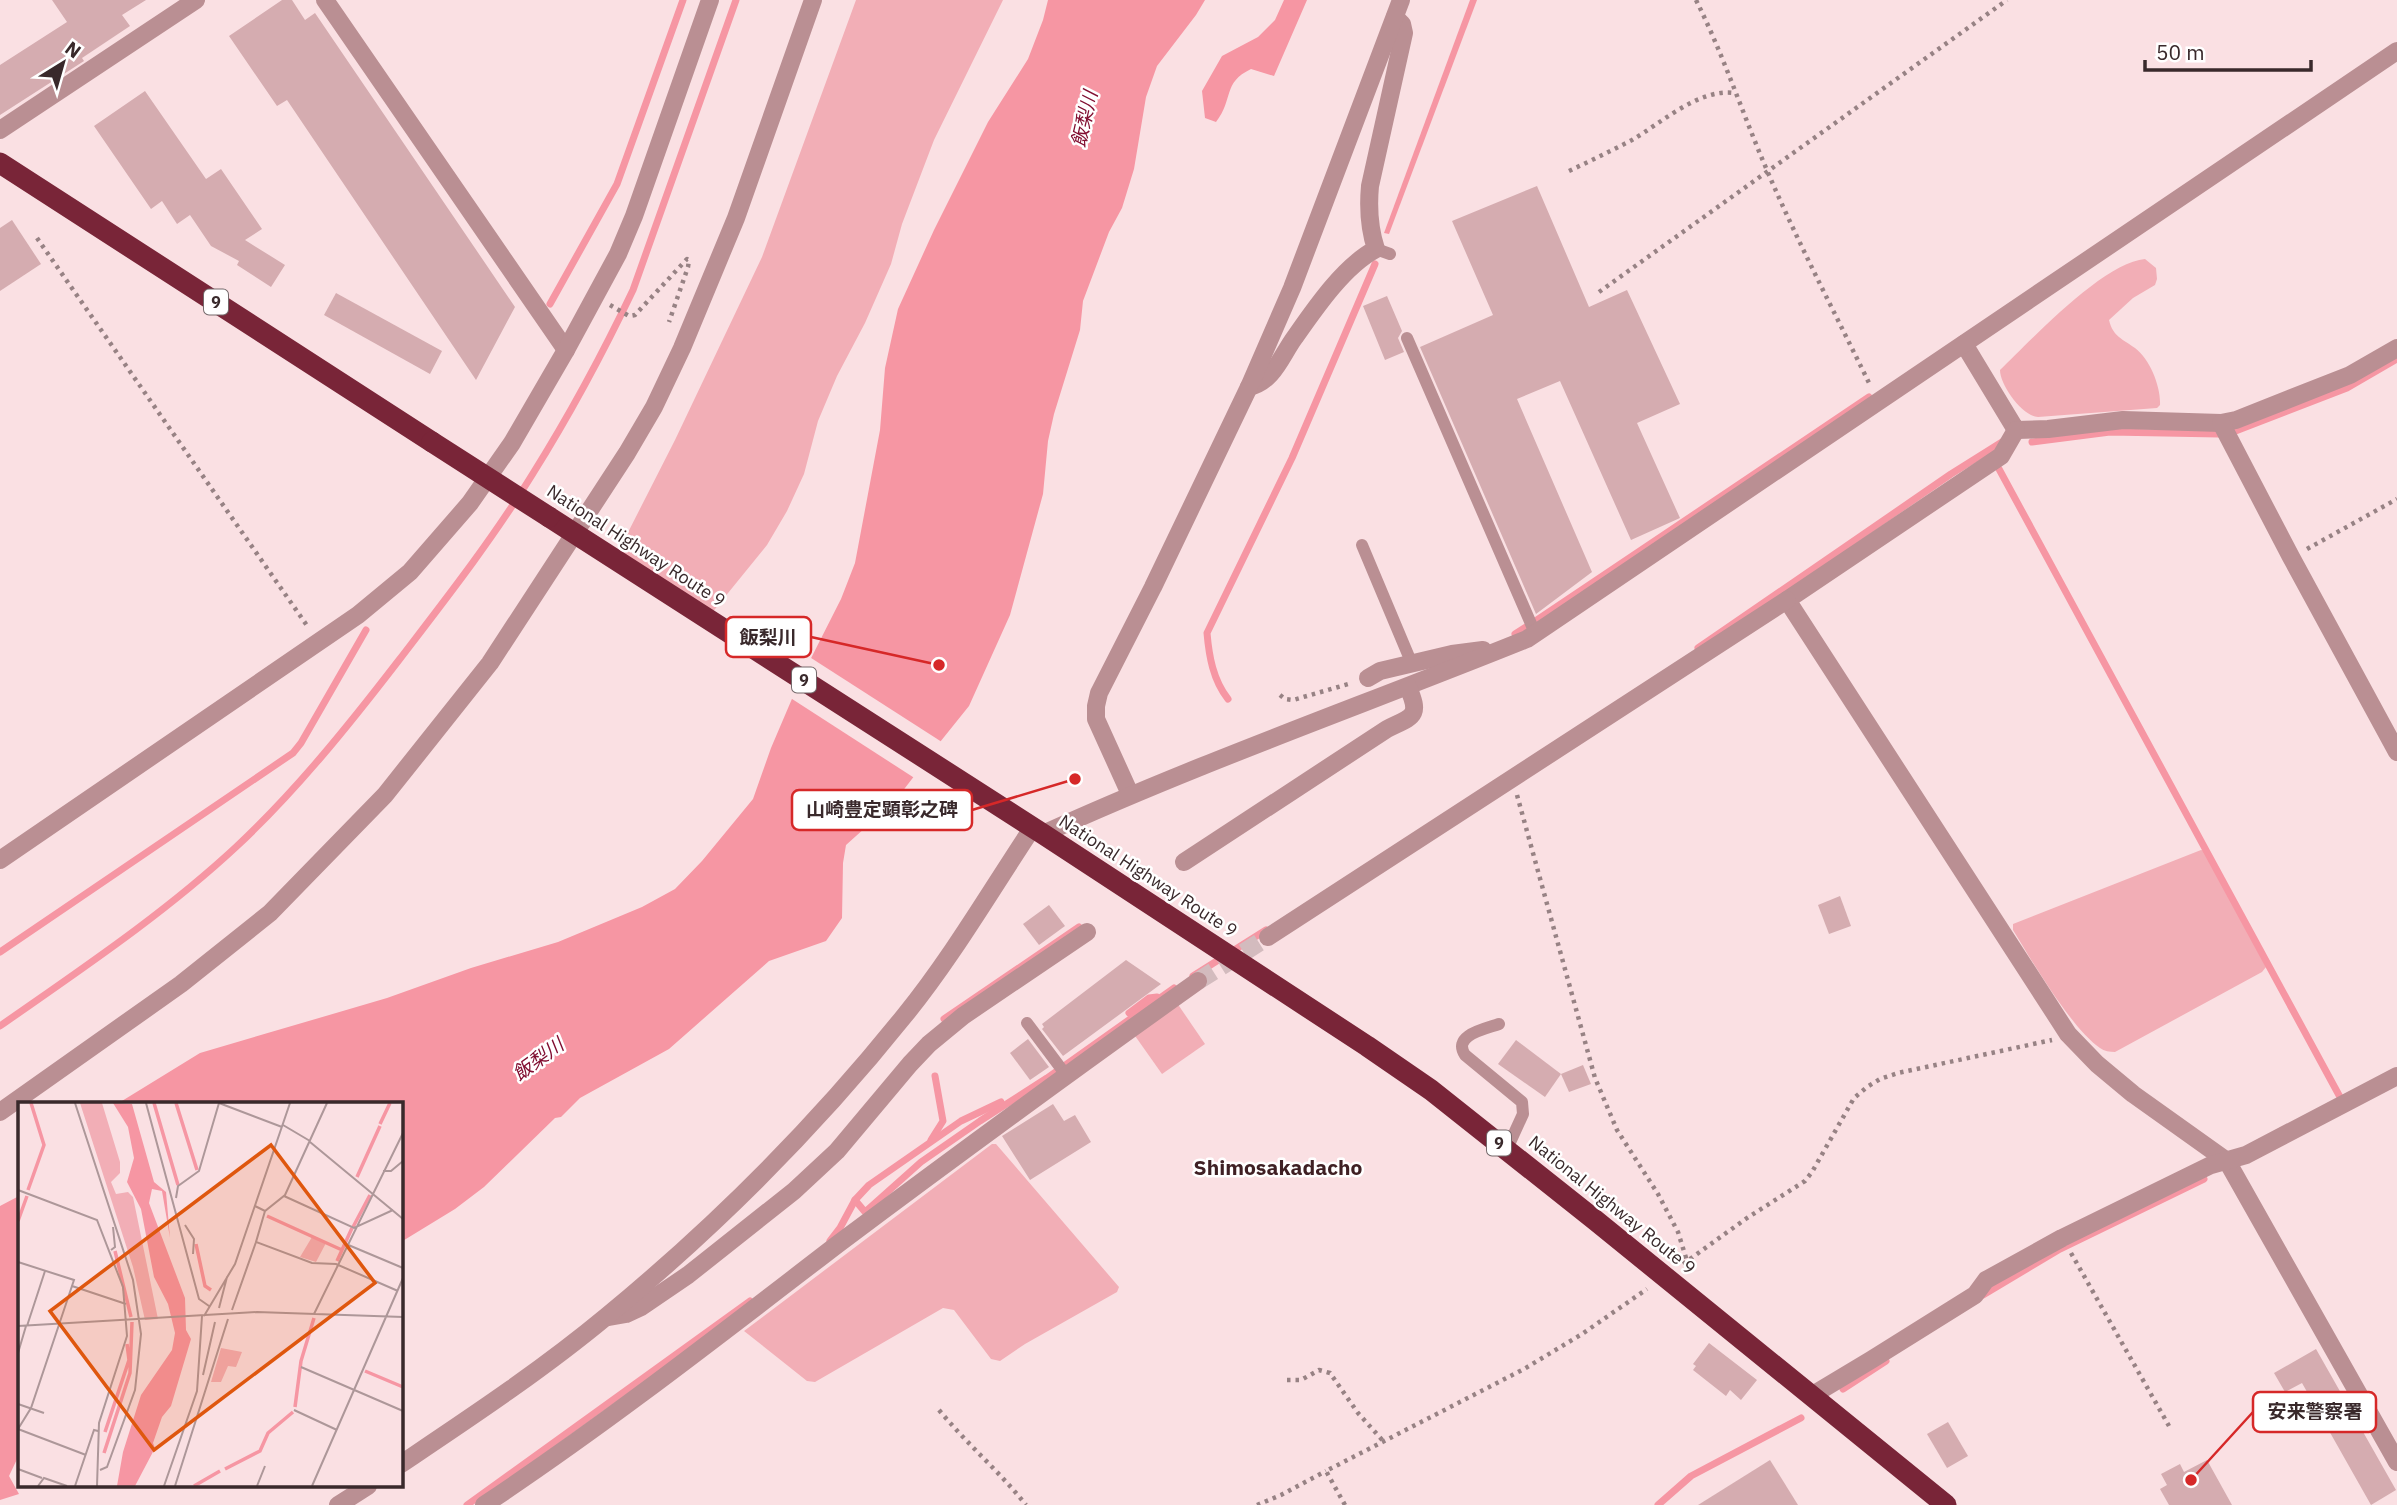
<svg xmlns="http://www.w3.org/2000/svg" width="2397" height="1505" viewBox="0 0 2397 1505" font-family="'IBM Plex Sans','Noto Sans JP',sans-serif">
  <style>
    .green { fill: #f2aeb6 }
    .water { fill: #f696a3 }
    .pier { fill: #fae0e3 }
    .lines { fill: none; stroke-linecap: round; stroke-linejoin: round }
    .stream { stroke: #f696a3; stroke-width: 7 }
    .building { fill: #d5acb0 }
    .street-tunnel { stroke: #d3bbbe; stroke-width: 18; stroke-dasharray: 18 9; stroke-linecap: butt }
    .path { stroke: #978284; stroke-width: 4.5; stroke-dasharray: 3.5 5; stroke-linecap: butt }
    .lane { stroke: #ba8f93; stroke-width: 12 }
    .street { stroke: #ba8f93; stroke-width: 18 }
    .highway { stroke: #792538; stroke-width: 21 }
    .highway-bridge { stroke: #792538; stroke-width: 21 }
    .labels { text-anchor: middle; stroke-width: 5; stroke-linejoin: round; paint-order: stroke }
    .shield { fill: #fff; stroke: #74696b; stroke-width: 2 }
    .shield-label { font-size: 16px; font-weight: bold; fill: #39292b }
    .street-label { font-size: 18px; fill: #39292b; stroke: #fff }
    .water-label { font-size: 19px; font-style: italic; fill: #810e31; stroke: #fff }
    .quarter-label { font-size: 21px; font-weight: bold; fill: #3f2024; stroke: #fff }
    .inset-river { fill: none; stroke: #f696a3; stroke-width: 3.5 }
    .inset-road { fill: none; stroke: #ad9799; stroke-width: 2 }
    .view { fill: #df570e; fill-opacity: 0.15; stroke: #df570e; stroke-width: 3.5 }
    .inset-edge { fill: none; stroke: #39292b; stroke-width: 3.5 }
    .leader { fill: none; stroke: #d62828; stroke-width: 2.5 }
    .callout-dot { fill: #d62828; stroke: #fff; stroke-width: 2.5 }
    .callout { fill: #fff; stroke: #d62828; stroke-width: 2.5 }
    .callout-label { font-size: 19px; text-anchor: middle; font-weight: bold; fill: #39292b }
  </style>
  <rect width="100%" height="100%" fill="#fae0e3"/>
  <!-- green -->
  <g class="green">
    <path d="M856 0H1003L934 140 902 224 891 264 865 323 837 376 818 421 804 474 787 511 767 545 711 614 617 554 675 440 762 257Z"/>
    <path d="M2145 259 2156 268 2157 279 2155 285 2133 298 2109 320C2113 337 2123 339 2135 348 2150 359 2161 387 2160 405L2157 408 2038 417C2022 416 2000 385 2000 370 2031 340 2104 262 2145 259Z"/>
    <path d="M2201 850 2205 851 2266 967 2262 972 2115 1052C2110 1052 2104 1051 2100 1048 2071 1028 2032 961 2013 930V924Z"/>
    <path d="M1177 1003 1205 1044 1162 1074 1133 1033Z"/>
    <path d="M992 1144H996L1119 1287 1117 1292 1025 1344 1000 1361 991 1359 954 1310 943 1308 815 1382 807 1381 744 1331Z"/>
  </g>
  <!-- water -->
  <g class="water">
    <path d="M1048 0H1205L1196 15 1157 66 1146 97 1134 169 1122 208 1109 232 1083 301 1080 330 1054 414 1048 441 1043 494 1010 615 969 706 928 757 802 676 841 599 855 563 880 430 885 368 898 309 934 230 988 122 1028 59 1043 20Z"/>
    <path d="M1284 0H1307L1274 76 1251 69C1222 83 1234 99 1216 122L1205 118 1202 91 1222 56 1258 37 1275 20Z"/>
    <path d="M1470 0H1477L1389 234 1384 233Z"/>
    <path d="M800 680 925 762 895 801 846 845 843 863 842 918 826 941 769 961 669 1049 580 1098 561 1117 555 1118 484 1187 455 1209 401 1242V1104H117L200 1053 387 998 471 968 558 942 642 907 675 889 702 861 753 799 771 748Z"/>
    <path d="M19 1196V1455L9 1476 19 1494 0 1500V1206Z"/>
  </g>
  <!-- pier -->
  <path class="pier" d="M808 656 945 744 916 779 789 697Z"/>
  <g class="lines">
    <!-- stream -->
    <g class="stream">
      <path d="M550 304 617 184 683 0"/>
      <path d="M2233 432 2347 388 2397 359"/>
      <path d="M2032 442 2110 432 2219 434"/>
      <path d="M1999 469 2340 1097"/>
      <path d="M1537 620 1869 397"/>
      <path d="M1515 634 1526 627"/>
      <path d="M1698 648 1951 474 2002 442"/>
      <path d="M1228 699C1213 680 1209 656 1207 633L1292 458 1375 264"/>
      <path d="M0 952 293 753 301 743 366 630"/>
      <path d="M1193 976 1266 930"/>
      <path d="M1129 1013 1149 998 1157 997"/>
      <path d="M944 1019 1079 927"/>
      <path d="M0 1026C80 970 164 914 236 847 296 791 349 725 399 660 445 600 492 540 532 475 569 416 603 353 633 290L736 0"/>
      <path d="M931 1140 943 1121 935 1076"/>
      <path d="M855 1200 865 1212 921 1162 980 1121 1047 1078 1174 988"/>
      <path d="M830 1241 840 1228 855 1200 869 1185 961 1121 1001 1102"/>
      <path d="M1983 1295 2060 1249 2204 1179"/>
      <path d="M1843 1389 1886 1361"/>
      <path d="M467 1505 750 1301"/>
      <path d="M1658 1505 1691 1476 1801 1418"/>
    </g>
  </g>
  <!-- building -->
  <g class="building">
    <path d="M52 0H146L122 15 130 26 82 58 84 61 0 115V65L67 22Z"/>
    <path d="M282 0H292L305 20 315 13 515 307 476 380 287 100 277 106 229 36Z"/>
    <path d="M145 91 206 179 221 169 262 229 245 240 285 265 271 287 237 265 239 261 211 246 190 215 177 224 162 201 151 209 94 126Z"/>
    <path d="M1537 186 1589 307 1627 290 1680 404 1637 423 1680 518 1631 540 1560 381 1517 399 1592 572 1536 614 1420 347 1493 315 1452 221Z"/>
    <path d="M12 220 41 264 0 291V228Z"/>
    <path d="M336 293 442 351 430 374 324 315Z"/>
    <path d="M1387 296 1402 331 1398 338 1404 352 1385 360 1363 306Z"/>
    <path d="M1840 896 1851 926 1829 934 1818 905Z"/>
    <path d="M1049 905 1065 926 1039 945 1023 924Z"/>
    <path d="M1126 960 1161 984 1063 1056 1042 1029 1044 1027 1042 1024Z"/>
    <path d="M1028 1039 1049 1067 1030 1080 1010 1053Z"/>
    <path d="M1516 1040 1561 1074 1545 1097 1498 1064Z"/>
    <path d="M1583 1065 1591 1084 1569 1092 1561 1074Z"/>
    <path d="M1053 1104 1064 1121 1075 1115 1091 1142 1030 1180 1002 1136Z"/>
    <path d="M1709 1343 1757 1380 1741 1400 1730 1390 1726 1396 1693 1370 1696 1366 1693 1364Z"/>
    <path d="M2316 1349 2396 1490 2371 1505 2302 1383 2285 1392 2274 1373Z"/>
    <path d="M1948 1422 1968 1456 1947 1468 1927 1434Z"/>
    <path d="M1770 1460 1798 1505H1698Z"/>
    <path d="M2207 1460 2232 1505H2169L2160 1489 2167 1485 2161 1474 2180 1464 2184 1472Z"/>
  </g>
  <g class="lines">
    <!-- street-tunnel -->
    <path class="street-tunnel" d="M1198 981 1268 937"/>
    <!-- path -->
    <g class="path">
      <path d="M1696 0C1723 54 1742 112 1766 168 1797 241 1835 313 1870 385"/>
      <path d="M1569 171C1590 161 1611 151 1632 140 1660 124 1699 88 1734 93"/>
      <path d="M37 238 308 627"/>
      <path d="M1599 292 2007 0"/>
      <path d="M610 305 629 316 635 315 687 259 689 260 688 267 669 322"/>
      <path d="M2307 549 2397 499"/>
      <path d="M1280 695 1285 699 1293 700 1352 683"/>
      <path d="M1517 795 1595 1078 1617 1130 1658 1194 1678 1232 1687 1261"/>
      <path d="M2071 1253 2169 1426"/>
      <path d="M1683 1264 1747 1218 1805 1181 1812 1172 1854 1098 1867 1087 1880 1079 1898 1073 2052 1040"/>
      <path d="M1287 1380H1301L1319 1370 1330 1373 1358 1413 1384 1442"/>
      <path d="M939 1410C967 1444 999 1471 1026 1505"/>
      <path d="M1257 1505 1281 1495 1326 1471"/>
      <path d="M1345 1505 1326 1471 1524 1369 1582 1334 1647 1289"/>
    </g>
    <!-- lane -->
    <g class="lane">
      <path d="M1376 249 1390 254"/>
      <path d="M1407 338 1535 633"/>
      <path d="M1362 545 1412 664"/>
      <path d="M1027 1023 1066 1075"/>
      <path d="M1499 1024C1485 1029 1452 1035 1465 1055L1522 1102 1523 1114 1507 1149"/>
    </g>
    <!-- street -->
    <g class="street">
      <path d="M325 0 566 350"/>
      <path d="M0 130 196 0"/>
      <path d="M1964 344 2016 430 2048 429 2123 420 2221 423 2236 420 2350 375 2397 348"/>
      <path d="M1249 387C1274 381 1281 356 1295 337 1316 307 1344 266 1376 249 1369 228 1368 208 1370 186L1404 33 1402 24 1395 17"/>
      <path d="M2221 423 2291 557 2397 752"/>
      <path d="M2016 430 2001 456 1787 600 2068 1034 2097 1064 2133 1094 2227 1161 2397 1462"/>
      <path d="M1368 678 1380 671 1452 654 1483 650"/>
      <path d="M1130 794 1096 719V706L1099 693 1153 587 1249 387 1292 288 1401 0"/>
      <path d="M1043 834C1201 762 1366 704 1527 639L2397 51"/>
      <path d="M0 860 358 615 410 572 470 503 512 443 566 350 618 254 634 216 710 0"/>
      <path d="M1184 862 1387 729C1413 716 1421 717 1408 687"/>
      <path d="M1268 937 1787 600"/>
      <path d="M0 1112 181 984 270 913 385 795 490 663 627 453 654 407 682 348 736 218 813 0"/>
      <path d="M609 1317 626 1314 641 1307 688 1275 794 1191 837 1151 910 1064 929 1044 963 1016 1087 932"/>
      <path d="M1811 1396 1871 1360 1975 1295 1986 1280 2062 1238 2211 1165 2246 1155 2397 1076"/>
      <path d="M401 1464C471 1417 542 1370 607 1316 716 1226 817 1125 905 1015 952 957 991 890 1033 827"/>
      <path d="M338 1505 368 1486"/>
      <path d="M484 1505C606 1424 722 1333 838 1244 957 1155 1077 1067 1198 981"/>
    </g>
    <!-- highway -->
    <g class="highway">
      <path d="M0 163 432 442"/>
      <path d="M549 517 1043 834 1367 1046 1431 1090 1595 1220 1946 1505"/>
    </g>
    <!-- highway-bridge -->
    <path class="highway-bridge" d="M432 442 549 517"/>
  </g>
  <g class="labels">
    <!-- shield labels -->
    <g class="shield">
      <rect x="204" y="289.5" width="24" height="25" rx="5"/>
      <rect x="792" y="667.5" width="24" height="25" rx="5"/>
      <rect x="1487" y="1130.5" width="24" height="25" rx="5"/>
    </g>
    <g class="shield-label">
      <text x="216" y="308">9</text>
      <text x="804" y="686">9</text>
      <text x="1499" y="1149">9</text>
    </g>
    <!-- street labels -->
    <g class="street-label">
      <text transform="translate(636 546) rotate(33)" y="6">National Highway Route 9</text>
      <text transform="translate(1148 876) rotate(33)" y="6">National Highway Route 9</text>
      <text transform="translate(1612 1205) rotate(39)" y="6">National Highway Route 9</text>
    </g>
    <!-- water labels -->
    <g class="water-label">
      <text transform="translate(1084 119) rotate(-77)" y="7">飯梨川</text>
      <text transform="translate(538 1059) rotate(-36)" y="7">飯梨川</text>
    </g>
    <!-- quarter labels -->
    <g class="quarter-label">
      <text x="1278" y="1175">Shimosakadacho</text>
    </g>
  </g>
  <!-- overview -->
  <g transform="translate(18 1102)">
    <rect width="385" height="385" fill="#fae0e3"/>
    <path d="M62 1H84L102 60V71L93 80 98 92 110 90 115 95 140 217 127 218 115 165ZM294 135 308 141 298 160 282 155ZM203 246 224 250 218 265 210 264 203 280H193Z" fill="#f2aeb6"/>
    <path d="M95 1 114 2 136 80 148 90 152 136 144 89 134 87 131 101 167 196 168 228 173 237 153 304 144 315 135 341 137 346 117 384H99L105 350 123 293 154 248 157 231 150 202 136 175 123 107 109 80 116 56 110 25Z" fill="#f696a3"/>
    <path class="inset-river" d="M136 1 160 83M158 1 179 68M362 22 372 1M339 75 362 24M10 88 26 43 13 1M249 114 324 148M0 119 9 94M335 125 352 93M178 142 187 184 193 188M97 149 113 215M319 159 334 126M347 269 385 285M277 305 283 259 296 216M87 330 111 258 109 242M86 351 112 271 114 220M207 367 242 349 250 331 275 310M176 384 202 369"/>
    <path class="inset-road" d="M57 1 115 178 123 232 117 288 89 365 82 368M128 1 181 197 191 204M201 1 264 25M265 23 292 39M292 40 385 117M365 69H373L385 59M0 88 79 118 105 185 109 234 81 321 79 384M266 94 336 126 375 108M158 96 160 84 181 69 201 1M237 104 247 109 267 93 309 1M247 109 238 140 294 161 318 162 380 189M167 123 176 137 175 152M328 142 385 166M93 148 97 145 95 125M0 160 56 178 13 306 0 327M54 184 108 202M201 206 209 175M214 208 238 140M296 212 385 31M186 214 217 162 272 1M0 224 239 210 385 215M9 224 27 169M0 251 8 224M283 265 385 309M185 273 197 220M0 302 26 311M276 308 319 328M0 327 68 353M0 367 24 376M20 384 26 376 49 384M57 384 76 328 80 329M146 384 179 289 184 214M157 384 210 217M239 384 247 364M294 384 385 176"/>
    <path class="view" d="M253 43 357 181 136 348 32 209Z"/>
    <rect width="385" height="385" class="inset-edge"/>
  </g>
  <!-- callouts -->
  <path class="leader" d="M939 665L811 637M1075 779L972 810M2191 1480L2253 1412"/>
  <g class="callout-dot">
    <circle cx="939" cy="665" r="7"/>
    <circle cx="1075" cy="779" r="7"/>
    <circle cx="2191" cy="1480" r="7"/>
  </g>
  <g class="callout">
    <rect x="726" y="617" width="85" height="40" rx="7"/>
    <rect x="792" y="790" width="180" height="40" rx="7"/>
    <rect x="2253" y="1392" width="123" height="40" rx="7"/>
  </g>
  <g class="callout-label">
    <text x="768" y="644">飯梨川</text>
    <text x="882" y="816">山崎豊定顕彰之碑</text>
    <text x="2315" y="1418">安来警察署</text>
  </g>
  <!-- north arrow -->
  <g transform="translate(63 63) rotate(37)" stroke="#ffffff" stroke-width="5" paint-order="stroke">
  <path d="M0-5L12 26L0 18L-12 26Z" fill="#39292b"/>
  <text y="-10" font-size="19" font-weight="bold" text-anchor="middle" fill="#39292b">N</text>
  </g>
  <!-- scale -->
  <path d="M2145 60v10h166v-10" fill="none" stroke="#39292b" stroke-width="3.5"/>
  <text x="2156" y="60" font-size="21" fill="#39292b" stroke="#ffffff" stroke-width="5" paint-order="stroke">50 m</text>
</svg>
